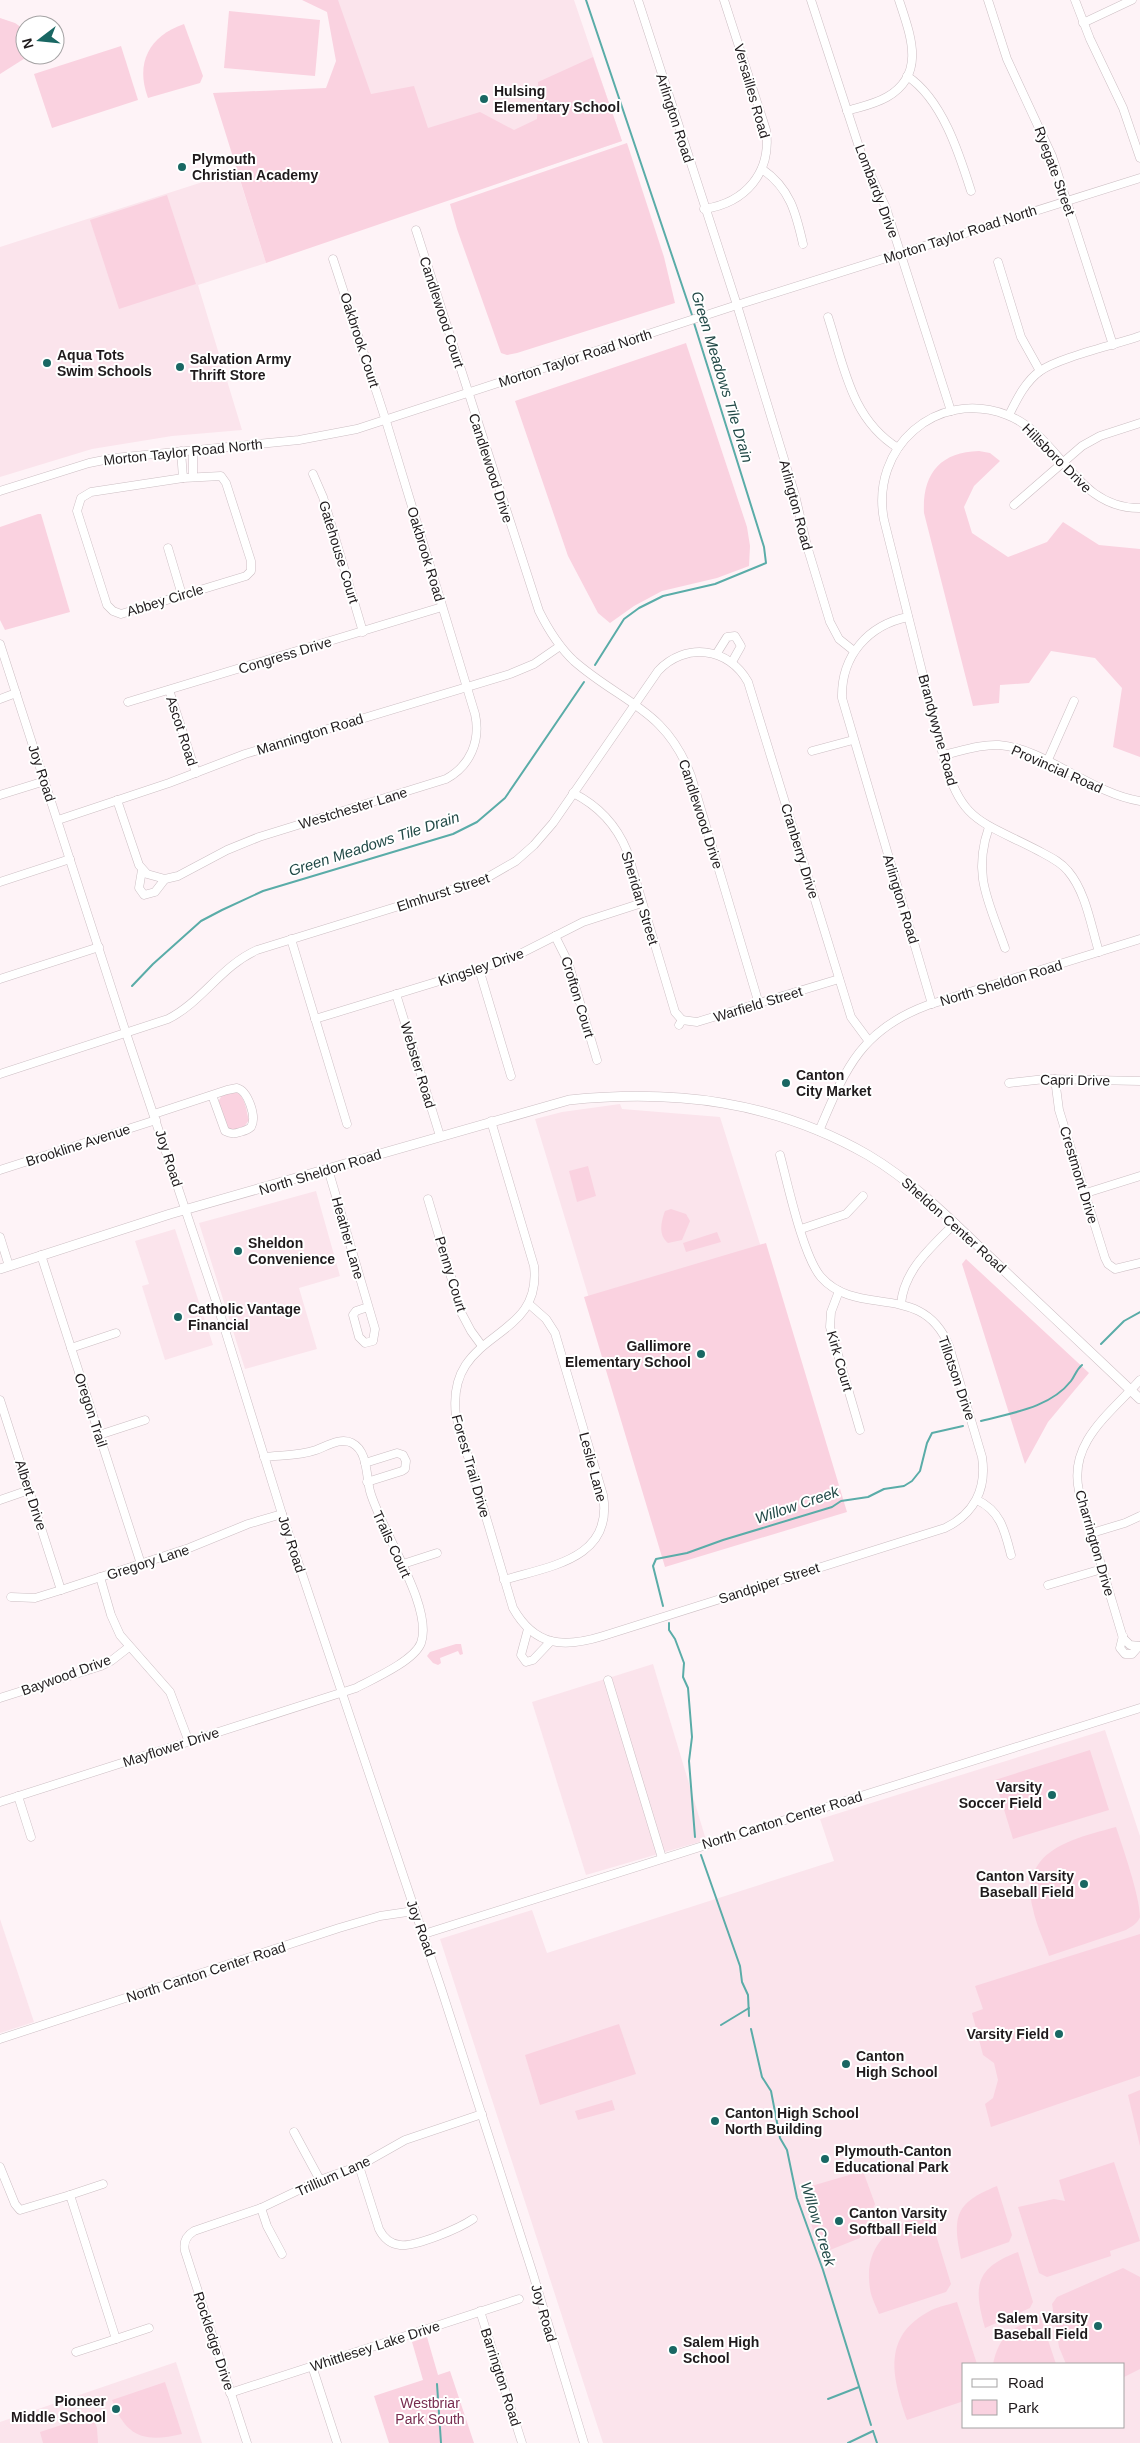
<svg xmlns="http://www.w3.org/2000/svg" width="1140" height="2443" viewBox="0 0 1140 2443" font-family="Helvetica,sans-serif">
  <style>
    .built { fill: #fbe4ec; fill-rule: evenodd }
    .green { fill: #fad2e0 }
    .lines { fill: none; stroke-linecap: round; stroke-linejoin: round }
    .stream { stroke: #5aaca8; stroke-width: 2 }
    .minor-casing { stroke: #ccbec3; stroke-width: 9 }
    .major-casing { stroke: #ccbec3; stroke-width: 10 }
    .minor { stroke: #fff; stroke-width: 8 }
    .major { stroke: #fff; stroke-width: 9 }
    .poi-dot { fill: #196763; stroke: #fff; stroke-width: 2 }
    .labels { text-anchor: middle; stroke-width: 4; stroke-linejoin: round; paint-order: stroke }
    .poi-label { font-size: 14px; font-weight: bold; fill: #1f1a1c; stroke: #fff; text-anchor: start }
    .street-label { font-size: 14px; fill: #1f1a1c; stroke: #fff }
    .park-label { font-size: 14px; fill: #772c4f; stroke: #fff }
    .water-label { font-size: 15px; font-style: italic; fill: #224947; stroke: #fff }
  </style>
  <rect width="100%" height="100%" fill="#fef3f7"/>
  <!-- built -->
  <g class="built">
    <path d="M326 0H574L622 141 400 216Z"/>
    <path d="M237 171 266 263 198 285 242 430 172 436 92 449 0 477V247Z"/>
    <path d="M620 1104 622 1109 720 1117 816 1422 643 1477 535 1119 562 1112Z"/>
    <path d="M316 1191 340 1276 299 1288 317 1349 245 1369 199 1223Z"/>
    <path d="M175 1229 213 1345 165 1360 142 1286 149 1284 135 1241Z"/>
    <path d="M653 1664 706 1840 586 1875 532 1702Z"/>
    <path d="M1105 1730 1140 1836V2443H603L440 1939 532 1910 547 1953 834 1861 820 1819ZM964 2364H1124V2427H964Z"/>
    <path d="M0 1919 34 2022 0 2033Z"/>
    <path d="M176 2362 202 2443H0V2422Z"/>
  </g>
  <!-- green -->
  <g class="green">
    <path d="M302 0H338L371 94 414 86 428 128 480 112 514 130 537 119 538 82 593 57 622 141 266 263 213 93 326 88 336 61 327 12Z"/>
    <path d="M229 11 320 20 315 76 224 68Z"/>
    <path d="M0 18 15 23 25 30V55H30L0 74Z"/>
    <path d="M184 24 203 76 200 83 148 98C135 63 149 36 184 24Z"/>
    <path d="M121 46 138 100 52 128 34 74Z"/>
    <path d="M627 143 664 257 675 303 517 353 507 355 501 353 457 229 450 204Z"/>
    <path d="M167 195 196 284 119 309 90 220Z"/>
    <path d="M686 343 747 527 750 546 749 566 717 578 662 591 634 606 610 623 598 613 568 556 515 401Z"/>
    <path d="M979 451 990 453 1000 461 974 486 964 507 972 533 1008 557 1047 542 1063 522 1099 545 1140 549V757L1113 747 1122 688 1095 658 1051 651 1029 683 1000 685 999 703 973 706 924 513C922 474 940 452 979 451Z"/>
    <path d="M38 514H41L70 612 5 630 0 620V527Z"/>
    <path d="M233 1092C245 1092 246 1110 249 1120L244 1127 231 1130 226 1128 218 1102 222 1095Z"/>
    <path d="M588 1166 596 1196 577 1202 569 1171Z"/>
    <path d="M671 1209 686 1214 690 1221 682 1240 668 1243C658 1235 661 1222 665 1211Z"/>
    <path d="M717 1232 721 1242 686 1252 683 1243Z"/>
    <path d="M766 1243 847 1512 665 1567 584 1297Z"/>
    <path d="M966 1259 1089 1373 1048 1422 1025 1464 962 1264Z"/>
    <path d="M456 1644H461L463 1654 460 1655 458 1651 440 1658 441 1663 438 1665 433 1663 427 1656 430 1652Z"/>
    <path d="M1090 1750 1109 1810 1013 1839 995 1780Z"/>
    <path d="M1116 1827C1123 1848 1140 1897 1140 1917 1138 1923 1131 1927 1126 1930L1049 1956C1044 1940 1036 1925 1033 1909 1019 1850 1072 1839 1116 1827Z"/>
    <path d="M1140 1934V2076L991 2127 985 2104 993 2098 998 2080 994 2063 983 2055 972 2013 983 2009 975 1986Z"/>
    <path d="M619 2024 636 2074 540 2105 525 2055Z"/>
    <path d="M1140 2090V2146L1128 2095Z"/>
    <path d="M612 2100 615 2110 578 2120 575 2111Z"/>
    <path d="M1114 2162 1140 2241 1110 2251 1111 2256 1047 2277 1039 2273 1018 2207 1054 2199 1065 2201 1059 2180Z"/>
    <path d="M863 2171 875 2204 860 2238 820 2254 801 2189Z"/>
    <path d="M997 2186 1012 2235 1009 2242 961 2259C952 2216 955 2203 997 2186Z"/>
    <path d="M929 2212 951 2284 946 2292 879 2314C876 2306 871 2297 870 2289 863 2244 891 2225 929 2212Z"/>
    <path d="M1018 2252 1033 2302 1030 2308 985 2328C973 2286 975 2268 1018 2252Z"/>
    <path d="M1123 2268 1140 2277V2369L1124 2377V2364H1066L1059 2347 1052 2304 1057 2297Z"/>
    <path d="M957 2302 977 2364H964V2401L907 2420C893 2379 881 2338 928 2312 936 2307 947 2305 957 2302Z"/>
    <path d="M1040 2316 1056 2364H993C999 2334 1014 2327 1040 2316Z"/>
    <path d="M427 2337 438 2375 450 2371 474 2443H389L374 2396 423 2380 412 2342Z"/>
    <path d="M165 2382 182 2434C144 2443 126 2437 112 2400Z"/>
    <path d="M92 2415 97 2428 98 2443H43L40 2432Z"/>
  </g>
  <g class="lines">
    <!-- stream -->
    <g class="stream">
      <path d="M586 0 693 318"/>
      <path d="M595 665 624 619 639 608 663 596 715 584 766 563 764 547 694 323"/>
      <path d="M132 986 153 964 201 921 222 910 263 891 453 834 477 822 505 798 584 682"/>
      <path d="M1101 1344 1124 1321 1140 1312"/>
      <path d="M981 1421C1011 1413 1050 1408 1071 1381 1075 1376 1076 1370 1082 1365"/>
      <path d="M663 1606 653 1566 656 1559 687 1553 723 1540 832 1507 841 1501 868 1497 884 1489 904 1486 912 1481 920 1471 927 1443 932 1433 963 1426"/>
      <path d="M669 1623V1630L675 1639 684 1663 683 1677 688 1688 692 1737 689 1761 695 1837"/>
      <path d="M701 1855 740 1966 742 1982 748 1995 749 2016"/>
      <path d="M721 2025 749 2008"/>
      <path d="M751 2029 762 2077 771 2091 780 2138 787 2150 797 2198 823 2270 871 2425"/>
      <path d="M437 2384 441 2443"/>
      <path d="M828 2399 859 2387"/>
      <path d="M873 2431 877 2443"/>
      <path d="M848 2443 873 2431"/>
    </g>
    <defs>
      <g id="minor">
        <path d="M638 0 737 305 795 495 807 546 830 622 839 639 854 651"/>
        <path d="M811 0 861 153 886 208 951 411"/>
        <path d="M988 0 1007 59 1052 156 1113 345"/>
        <path d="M1075 0 1090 39 1123 108 1140 158"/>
        <path d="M1083 23 1132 0"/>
        <path d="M907 76C942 99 959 153 971 191"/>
        <path d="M847 111C860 107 875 104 887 97 927 74 910 34 899 0"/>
        <path d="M762 169C790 188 796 213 803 244"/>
        <path d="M704 209C745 203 772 173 766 130L724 0"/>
        <path d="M416 230 539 611C548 629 559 647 574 661 622 703 666 709 691 776L759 1004"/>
        <path d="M998 262 1021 337 1040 371"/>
        <path d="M828 317C844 366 851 419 898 448"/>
        <path d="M1009 415C1017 399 1025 382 1040 371 1060 357 1115 345 1140 336"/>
        <path d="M193 450V477"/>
        <path d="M181 451 183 478"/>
        <path d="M313 474 323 497 363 632"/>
        <path d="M221 476 226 483 251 561V571L246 576 121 614 113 611 107 605 77 511 81 498 91 492 183 478Z"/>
        <path d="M0 491 89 463 114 458 299 440 357 429 737 305 1140 178"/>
        <path d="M1014 505 1082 446 1100 436 1140 423"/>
        <path d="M168 548 182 595"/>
        <path d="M908 617C868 625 841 656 842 698L932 1004"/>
        <path d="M0 644 126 1033 217 1304 282 1514 442 1991 533 2274 584 2443"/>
        <path d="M717 653 727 637 735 636 741 646 732 662"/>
        <path d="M169 690 196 773"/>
        <path d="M0 699 16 693"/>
        <path d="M128 702 442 607"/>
        <path d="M812 751 853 740"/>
        <path d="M943 755C961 751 980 744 999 745 1044 748 1092 794 1140 801"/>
        <path d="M1047 762 1074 701"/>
        <path d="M573 793C599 806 616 824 627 851L675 1012 682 1020"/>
        <path d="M0 795 45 781"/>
        <path d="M117 800 139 865 147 874 165 879 178 876 227 850 259 837 446 779C470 766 481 741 475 714L386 421 333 259"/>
        <path d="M58 820 169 783 245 754 510 674 534 664 560 646"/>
        <path d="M989 827C972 875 989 902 1005 948"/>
        <path d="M142 870 139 888 144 895 155 892 165 879"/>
        <path d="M0 882 70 859"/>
        <path d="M555 936 568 962 597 1060"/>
        <path d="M291 939 347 1124"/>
        <path d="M1099 952C1091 926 1086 892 1068 871 1060 861 1048 856 1037 850 981 821 960 822 943 755L884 520C870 448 936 388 1007 415 1060 435 1075 509 1140 508"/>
        <path d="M479 969 511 1076"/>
        <path d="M0 979 99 947"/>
        <path d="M396 994 440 1136"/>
        <path d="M315 1019 508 960 583 922 642 903"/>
        <path d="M679 1025 682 1020 697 1022 839 979"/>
        <path d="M0 1074 168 1019C202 1002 221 966 257 950L483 880 516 861 534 845 553 823 658 671C685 642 729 647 748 682L851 1017 868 1040"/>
        <path d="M1055 1079 1059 1110 1105 1258 1108 1264 1115 1269 1140 1263"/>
        <path d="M1009 1083 1045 1079 1140 1081"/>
        <path d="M154 1114 227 1090 237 1088C248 1091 257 1117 251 1127 248 1130 244 1131 240 1132 234 1134 231 1134 225 1131L212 1095"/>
        <path d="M491 1121 534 1266C543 1344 445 1328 456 1416L513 1608C535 1647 564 1648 603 1636L945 1528C974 1514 987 1489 982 1457L949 1346C922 1280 858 1319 821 1277 803 1256 788 1185 780 1155"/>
        <path d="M819 1131C845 1070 860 1030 928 1005L1140 939"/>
        <path d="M328 1169 375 1329 373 1341 365 1343 359 1337 353 1315 356 1311 368 1307"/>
        <path d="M0 1170 156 1120"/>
        <path d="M1086 1193 1140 1176"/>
        <path d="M428 1199 462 1314 471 1331 482 1346"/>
        <path d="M801 1229 846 1214 863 1196"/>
        <path d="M0 1237 9 1266"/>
        <path d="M41 1255 141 1564"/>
        <path d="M839 1291 831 1312 830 1327 860 1430"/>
        <path d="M901 1304C904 1269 932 1247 955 1223"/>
        <path d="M71 1348 116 1333"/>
        <path d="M1140 1380C1111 1413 1068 1442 1079 1491L1123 1638 1130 1645 1140 1646"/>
        <path d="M0 1400 61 1590"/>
        <path d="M99 1435 145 1420"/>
        <path d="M365 1463 397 1453 403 1455 406 1461 405 1469 402 1471 367 1482"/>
        <path d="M0 1500 29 1490"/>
        <path d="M977 1500C1001 1511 1005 1532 1011 1555"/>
        <path d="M1092 1533 1125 1523 1140 1516"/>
        <path d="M403 1564 437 1553"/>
        <path d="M100 1577 111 1615 120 1635 170 1692 189 1742"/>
        <path d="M504 1580C550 1566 614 1559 603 1495L555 1333 546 1319 529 1304"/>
        <path d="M1048 1585 1102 1569"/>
        <path d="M11 1597 35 1598 61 1590 189 1548 248 1524 282 1514"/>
        <path d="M528 1629 521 1655 526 1662 533 1660 551 1641"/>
        <path d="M1123 1636 1120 1648 1125 1654H1132L1139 1646"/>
        <path d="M608 1680 662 1858"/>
        <path d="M0 1698 101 1666 111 1661 129 1647"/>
        <path d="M18 1796 31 1837"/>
        <path d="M0 1802 356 1688C373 1679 414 1661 421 1643 434 1607 380 1529 370 1491 366 1476 368 1451 352 1443 341 1437 327 1446 316 1450 300 1456 281 1455 264 1457"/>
        <path d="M424 1934 1140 1708"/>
        <path d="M0 2039 339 1928 380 1916 414 1911"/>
        <path d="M294 2132 320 2180"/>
        <path d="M359 2166 379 2229C383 2237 390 2244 400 2245 416 2247 460 2228 473 2219"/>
        <path d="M0 2167 15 2204 20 2210 70 2195 116 2339 76 2352"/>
        <path d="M70 2195 103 2184"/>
        <path d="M261 2208 267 2226 282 2254"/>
        <path d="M480 2311 522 2443"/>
        <path d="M116 2339 149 2328"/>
        <path d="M312 2366 337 2443"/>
        <path d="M230 2393 519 2299"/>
        <path d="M247 2443 185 2251C183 2242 186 2236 194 2231L261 2208 320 2180 359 2166 405 2140 482 2114"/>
      </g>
      <path id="major" d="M0 1269 170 1214 569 1100C675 1089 774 1101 868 1155 915 1183 953 1222 992 1259 1042 1306 1091 1353 1140 1399"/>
    </defs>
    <!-- minor casing -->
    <use href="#minor" class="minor-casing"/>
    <!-- major casing -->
    <use href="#major" class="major-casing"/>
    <!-- minor -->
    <use href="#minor" class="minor"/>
    <!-- major -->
    <use href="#major" class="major"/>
  </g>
  <!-- markers -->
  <g class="poi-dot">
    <circle cx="484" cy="99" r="5"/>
    <circle cx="182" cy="167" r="5"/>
    <circle cx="47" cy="363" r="5"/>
    <circle cx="180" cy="367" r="5"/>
    <circle cx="786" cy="1083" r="5"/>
    <circle cx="238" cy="1251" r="5"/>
    <circle cx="178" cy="1317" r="5"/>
    <circle cx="701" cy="1354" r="5"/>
    <circle cx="1052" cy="1795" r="5"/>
    <circle cx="1084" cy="1884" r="5"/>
    <circle cx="1059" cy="2034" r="5"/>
    <circle cx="846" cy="2064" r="5"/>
    <circle cx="715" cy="2121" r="5"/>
    <circle cx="825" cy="2159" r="5"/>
    <circle cx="839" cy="2221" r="5"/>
    <circle cx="1098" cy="2326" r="5"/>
    <circle cx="673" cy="2350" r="5"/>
    <circle cx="116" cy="2409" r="5"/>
  </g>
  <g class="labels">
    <!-- poi labels -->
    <g class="poi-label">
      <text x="494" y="96">Hulsing<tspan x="494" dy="16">Elementary School</tspan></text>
      <text x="192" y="164">Plymouth<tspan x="192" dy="16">Christian Academy</tspan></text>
      <text x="57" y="360">Aqua Tots<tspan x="57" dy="16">Swim Schools</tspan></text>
      <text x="190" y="364">Salvation Army<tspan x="190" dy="16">Thrift Store</tspan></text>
      <text x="796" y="1080">Canton<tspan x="796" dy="16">City Market</tspan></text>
      <text x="248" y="1248">Sheldon<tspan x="248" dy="16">Convenience</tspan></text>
      <text x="188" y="1314">Catholic Vantage<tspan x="188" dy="16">Financial</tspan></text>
      <text x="691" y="1351" text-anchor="end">Gallimore<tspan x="691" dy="16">Elementary School</tspan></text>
      <text x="1042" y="1792" text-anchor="end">Varsity<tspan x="1042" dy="16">Soccer Field</tspan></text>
      <text x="1074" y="1881" text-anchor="end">Canton Varsity<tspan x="1074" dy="16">Baseball Field</tspan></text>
      <text x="1049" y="2039" text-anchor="end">Varsity Field</text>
      <text x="856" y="2061">Canton<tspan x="856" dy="16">High School</tspan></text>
      <text x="725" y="2118">Canton High School<tspan x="725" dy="16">North Building</tspan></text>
      <text x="835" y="2156">Plymouth-Canton<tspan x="835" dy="16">Educational Park</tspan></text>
      <text x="849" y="2218">Canton Varsity<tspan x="849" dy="16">Softball Field</tspan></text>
      <text x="1088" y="2323" text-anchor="end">Salem Varsity<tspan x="1088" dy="16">Baseball Field</tspan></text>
      <text x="683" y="2347">Salem High<tspan x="683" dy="16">School</tspan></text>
      <text x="106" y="2406" text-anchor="end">Pioneer<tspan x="106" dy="16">Middle School</tspan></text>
    </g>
    <!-- street labels -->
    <g class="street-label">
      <text transform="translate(752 91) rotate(74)" y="5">Versailles Road</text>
      <text transform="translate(675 118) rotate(72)" y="5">Arlington Road</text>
      <text transform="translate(1055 171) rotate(70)" y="5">Ryegate Street</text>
      <text transform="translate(877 191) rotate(69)" y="5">Lombardy Drive</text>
      <text transform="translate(960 234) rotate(-18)" y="5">Morton Taylor Road North</text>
      <text transform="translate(442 312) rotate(72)" y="5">Candlewood Court</text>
      <text transform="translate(360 340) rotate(72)" y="5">Oakbrook Court</text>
      <text transform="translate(575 358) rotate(-18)" y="5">Morton Taylor Road North</text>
      <text transform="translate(183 452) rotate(-6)" y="5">Morton Taylor Road North</text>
      <text transform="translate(1057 458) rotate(45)" y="5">Hillsboro Drive</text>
      <text transform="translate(491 468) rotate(72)" y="5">Candlewood Drive</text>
      <text transform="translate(796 505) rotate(75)" y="5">Arlington Road</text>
      <text transform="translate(339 552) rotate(73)" y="5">Gatehouse Court</text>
      <text transform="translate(426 554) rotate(73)" y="5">Oakbrook Road</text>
      <text transform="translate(165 600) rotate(-17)" y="5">Abbey Circle</text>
      <text transform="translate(285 655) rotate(-17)" y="5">Congress Drive</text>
      <text transform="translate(938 730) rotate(75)" y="5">Brandywyne Road</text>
      <text transform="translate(182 731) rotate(72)" y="5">Ascot Road</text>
      <text transform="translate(310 734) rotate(-17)" y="5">Mannington Road</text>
      <text transform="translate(1057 769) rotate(24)" y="5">Provincial Road</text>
      <text transform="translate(42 773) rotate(72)" y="5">Joy Road</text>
      <text transform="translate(353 808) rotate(-17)" y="5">Westchester Lane</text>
      <text transform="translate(701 814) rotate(72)" y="5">Candlewood Drive</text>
      <text transform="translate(800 851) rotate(73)" y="5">Cranberry Drive</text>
      <text transform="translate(443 892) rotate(-18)" y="5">Elmhurst Street</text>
      <text transform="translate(640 898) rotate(73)" y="5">Sheridan Street</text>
      <text transform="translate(901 899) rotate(73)" y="5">Arlington Road</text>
      <text transform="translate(481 967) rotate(-19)" y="5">Kingsley Drive</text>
      <text transform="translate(1001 983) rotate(-17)" y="5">North Sheldon Road</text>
      <text transform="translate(578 997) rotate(73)" y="5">Crofton Court</text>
      <text transform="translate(758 1004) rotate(-17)" y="5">Warfield Street</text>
      <text transform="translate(418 1065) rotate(73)" y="5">Webster Road</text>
      <text transform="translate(1075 1080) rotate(1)" y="5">Capri Drive</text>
      <text transform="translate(78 1145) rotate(-18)" y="5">Brookline Avenue</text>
      <text transform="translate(169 1158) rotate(72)" y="5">Joy Road</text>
      <text transform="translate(320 1172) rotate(-17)" y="5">North Sheldon Road</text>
      <text transform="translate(1079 1175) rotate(73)" y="5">Crestmont Drive</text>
      <text transform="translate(954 1225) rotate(42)" y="5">Sheldon Center Road</text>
      <text transform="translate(348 1238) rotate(74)" y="5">Heather Lane</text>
      <text transform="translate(451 1274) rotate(73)" y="5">Penny Court</text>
      <text transform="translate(840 1361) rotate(74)" y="5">Kirk Court</text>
      <text transform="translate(957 1378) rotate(71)" y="5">Tillotson Drive</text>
      <text transform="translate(91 1410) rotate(72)" y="5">Oregon Trail</text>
      <text transform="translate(471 1466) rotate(74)" y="5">Forest Trail Drive</text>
      <text transform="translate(593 1467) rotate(75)" y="5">Leslie Lane</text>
      <text transform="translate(31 1495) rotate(72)" y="5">Albert Drive</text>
      <text transform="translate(1095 1543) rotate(74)" y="5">Charrington Drive</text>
      <text transform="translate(292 1544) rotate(72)" y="5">Joy Road</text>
      <text transform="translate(392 1544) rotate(65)" y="5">Trails Court</text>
      <text transform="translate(148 1562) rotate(-18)" y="5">Gregory Lane</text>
      <text transform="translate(769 1583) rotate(-18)" y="5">Sandpiper Street</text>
      <text transform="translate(66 1675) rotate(-20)" y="5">Baywood Drive</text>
      <text transform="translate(171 1747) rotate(-18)" y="5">Mayflower Drive</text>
      <text transform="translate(782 1820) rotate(-17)" y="5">North Canton Center Road</text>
      <text transform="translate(421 1928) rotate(70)" y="5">Joy Road</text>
      <text transform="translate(206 1972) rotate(-18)" y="5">North Canton Center Road</text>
      <text transform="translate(333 2176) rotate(-24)" y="5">Trillium Lane</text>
      <text transform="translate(544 2313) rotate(74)" y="5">Joy Road</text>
      <text transform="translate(214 2341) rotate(72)" y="5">Rockledge Drive</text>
      <text transform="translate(375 2346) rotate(-18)" y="5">Whittlesey Lake Drive</text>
      <text transform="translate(501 2377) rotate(72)" y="5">Barrington Road</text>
    </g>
    <!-- park labels -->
    <g class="park-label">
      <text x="430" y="2408">Westbriar<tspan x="430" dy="16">Park South</tspan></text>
    </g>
    <!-- water labels -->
    <g class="water-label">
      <text transform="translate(722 377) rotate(73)" y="5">Green Meadows Tile Drain</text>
      <text transform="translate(374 844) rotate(-18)" y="5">Green Meadows Tile Drain</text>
      <text transform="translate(797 1505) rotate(-19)" y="5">Willow Creek</text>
      <text transform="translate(818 2224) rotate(73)" y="5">Willow Creek</text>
    </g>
  </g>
  <!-- legend -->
  <rect x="962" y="2363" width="162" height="65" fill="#ffffff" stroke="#a5a3a4"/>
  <rect x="972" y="2379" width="25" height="8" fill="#ffffff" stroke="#a5a3a4"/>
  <text x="1008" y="2388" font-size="15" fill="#1f1a1c">Road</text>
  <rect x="972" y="2400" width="25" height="15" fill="#fad2e0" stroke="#a5a3a4"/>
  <text x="1008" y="2413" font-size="15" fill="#1f1a1c">Park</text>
  <!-- north arrow -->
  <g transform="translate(40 40) rotate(254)"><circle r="24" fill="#ffffff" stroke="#a5a3a4"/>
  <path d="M0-4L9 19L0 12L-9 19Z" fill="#196763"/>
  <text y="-8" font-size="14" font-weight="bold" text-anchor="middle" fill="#1f1a1c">N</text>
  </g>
</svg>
